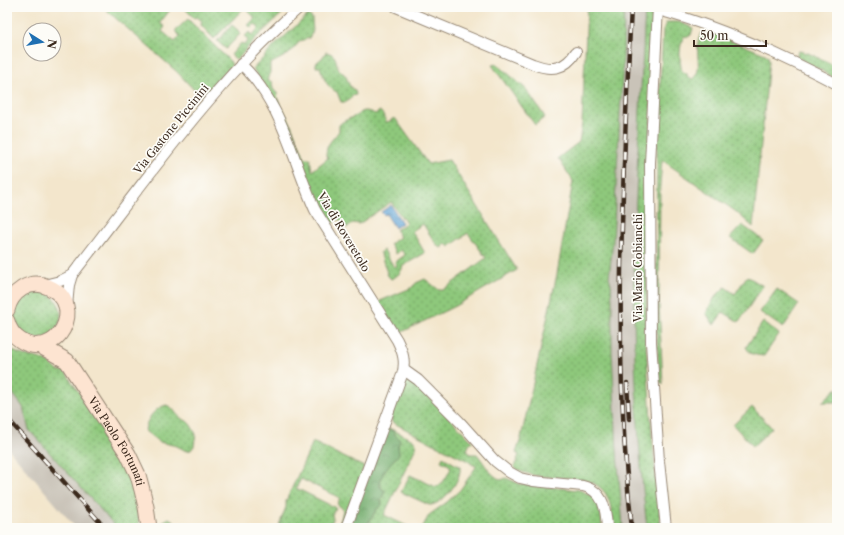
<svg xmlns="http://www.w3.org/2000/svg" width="844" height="535" viewBox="0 0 844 535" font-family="'Libre Caslon Text',serif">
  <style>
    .industrial { fill: #c9c3b8 }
    .green { fill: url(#green-dots); stroke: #64794d }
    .forest { fill: url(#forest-crowns); stroke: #566b45 }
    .water { fill: url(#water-waves); stroke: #4e677a }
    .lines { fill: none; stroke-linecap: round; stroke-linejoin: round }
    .street-casing { stroke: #978875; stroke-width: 12 }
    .secondary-casing { stroke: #978875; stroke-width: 17 }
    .street { stroke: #fff; stroke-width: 10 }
    .secondary { stroke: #fde4d1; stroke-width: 15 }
    .rail-casing { stroke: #3b2a1e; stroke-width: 4.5 }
    .rail { stroke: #fdfcf7; stroke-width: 3; stroke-dasharray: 9; stroke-linecap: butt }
    .labels { text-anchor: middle; stroke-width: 3.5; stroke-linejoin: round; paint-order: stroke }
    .street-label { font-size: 11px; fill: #3b2a1e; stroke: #fdfcf7 }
  </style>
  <defs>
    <pattern id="green-dots" width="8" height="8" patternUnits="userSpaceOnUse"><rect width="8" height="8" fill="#8ec87c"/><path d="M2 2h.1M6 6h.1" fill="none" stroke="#75a365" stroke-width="1.8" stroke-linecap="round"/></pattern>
    <pattern id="forest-crowns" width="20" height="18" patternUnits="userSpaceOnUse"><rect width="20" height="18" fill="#72ac6c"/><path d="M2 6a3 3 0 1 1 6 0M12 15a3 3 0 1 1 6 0" fill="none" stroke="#5f8c58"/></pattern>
    <pattern id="water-waves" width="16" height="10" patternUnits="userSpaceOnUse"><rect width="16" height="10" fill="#62a4d6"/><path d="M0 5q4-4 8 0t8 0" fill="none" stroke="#5286ad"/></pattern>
  </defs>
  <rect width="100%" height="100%" fill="#fdfcf7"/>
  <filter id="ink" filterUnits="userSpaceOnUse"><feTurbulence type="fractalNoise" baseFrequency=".025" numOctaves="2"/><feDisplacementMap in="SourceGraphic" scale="8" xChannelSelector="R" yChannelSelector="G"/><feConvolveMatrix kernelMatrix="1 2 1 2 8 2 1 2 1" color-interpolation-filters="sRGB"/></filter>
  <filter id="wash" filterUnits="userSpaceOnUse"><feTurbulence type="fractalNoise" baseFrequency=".012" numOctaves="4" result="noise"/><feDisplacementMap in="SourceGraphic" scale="16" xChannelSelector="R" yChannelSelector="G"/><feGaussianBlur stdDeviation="0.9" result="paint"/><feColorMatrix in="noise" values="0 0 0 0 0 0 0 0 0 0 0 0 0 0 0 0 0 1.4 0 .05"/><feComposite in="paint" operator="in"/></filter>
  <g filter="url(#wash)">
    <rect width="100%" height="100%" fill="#f3e6cc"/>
    <!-- industrial -->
    <g class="industrial">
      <path d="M587 7H653L646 343 652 435 661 528H612L611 503 605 489 597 480 516 453 521 438 557 274 573 180 582 124Z"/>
      <path d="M7 385 23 407 29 430 117 528H76L7 447Z"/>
    </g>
    <!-- green -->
    <g class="green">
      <path d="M103 7H168L170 10 160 23 165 27 162 31 175 42 180 36 175 31 188 19 230 61 232 65 202 98 176 71Z"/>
      <path d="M183 7H289L257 37 237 60 231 55 241 43 244 45 248 41 245 36 249 32 252 35 259 28 255 24 251 28 248 25 255 18 246 9 244 8 214 39 201 25 202 21 197 17 194 18Z"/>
      <path d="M587 7H624L623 59 613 241 609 277 611 284 612 299V352L617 451 623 528H612C612 520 612 511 610 504 602 470 558 481 533 475 526 473 519 472 514 467L519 455 516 453 521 438 557 274 573 181 558 158 579 142 582 124Z"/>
      <path d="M645 7H653L646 343 652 435 661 528H647C638 450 634 371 634 292 634 197 641 102 645 7Z"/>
      <path d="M308 15 312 18 313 31 309 38 300 41 289 54 270 64V73L267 80 272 82 273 89 277 93 278 100 290 122 305 158H310L312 171 328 158 326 156C326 143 332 141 339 131V125C343 121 346 120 351 118 362 114 361 107 375 114L380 111 384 116 386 122 391 121 392 119 395 118 428 164 449 160 517 270 455 306 398 334 379 304 380 301 411 288 416 283 425 279 439 290H443L486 258 468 233 449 247 446 244 441 248 436 244 423 224 412 231 425 253 403 266C401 273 398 276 391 279L388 276 380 252 384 250 394 267 397 266 395 262 405 255 401 250 396 254 390 244 400 237 396 230 406 223 391 202 359 224 353 223 346 228 339 219 330 225 319 206 273 99 253 69 274 46Z"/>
      <path d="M668 22H679L693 28 691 35 688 37 684 36C679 46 679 60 682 71L687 74 688 78 693 79C695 76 697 74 698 70 700 58 692 38 706 30L765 54 768 56 769 61 753 227 735 211 662 160 660 185 659 303 663 384 659 381 656 316 657 148 663 30 664 29 666 23Z"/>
      <path d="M232 25 241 33 226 49 217 41Z"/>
      <path d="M799 51 808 53 837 67V79L800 59 797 56V54Z"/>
      <path d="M326 52C339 55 334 62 340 71 342 73 344 73 345 75 349 81 348 88 355 90L356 95 352 96 347 102H341L337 92C327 88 323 77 320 67H316V63L322 58Z"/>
      <path d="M497 64 526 89 545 117 535 125 492 65Z"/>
      <path d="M742 225 763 240 753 254 730 238Z"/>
      <path d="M747 276 763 286 739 322 723 312 714 325 706 313 715 297 725 287 735 294Z"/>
      <path d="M777 289 799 304 783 328 760 312Z"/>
      <circle cx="37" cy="315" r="24"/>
      <path d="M763 322 779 334 764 356C755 355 750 355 746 347Z"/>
      <path d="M7 346C22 359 31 354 46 361 51 363 54 367 58 371H65L125 464 134 490 140 528H117L29 430 23 407 7 385Z"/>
      <path d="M410 381 415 383 473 442 470 443 467 450 470 454H477C486 465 488 473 501 480L506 478 520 484 579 490C600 497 601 508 602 528H422L429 515 447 502 460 490 476 467 475 465H473L468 461 432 443 392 422 391 417 404 382Z"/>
      <path d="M837 388V402H822Z"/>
      <path d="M166 405C174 407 175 414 181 418 183 420 187 420 189 423 192 426 194 431 196 434L194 446 191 450 186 451 177 446 159 442 145 431C146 419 155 408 166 405Z"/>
      <path d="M752 407 772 428 753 446 733 425Z"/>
      <path d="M387 427 413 440 416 444V447L384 515 411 528H382L369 522 377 509 382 505 381 500 385 491 380 487C379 473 390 464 399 454L398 446 400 440 387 429Z"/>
      <path d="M313 442 364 467 342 528H338L341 519 343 509 337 504 340 498 301 479 296 488 336 508 332 514 333 519 330 527 282 528 279 525 286 507V501Z"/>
      <path d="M443 457 460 467C462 480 442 506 429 505L401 492 410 475 436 487C444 483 447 476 451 468L449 465 441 461Z"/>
      <path d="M169 518 174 521 177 528H163L164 521Z"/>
    </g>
    <!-- forest -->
    <path class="forest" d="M387 429 393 431 395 435 400 440 398 446 399 454C390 464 379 474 380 487L385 491 381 500 382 505 377 509 365 528H349L379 449 384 441Z"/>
    <!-- water -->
    <path class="water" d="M391 205 402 223 395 228 386 214 384 215 381 212Z"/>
  </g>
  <g filter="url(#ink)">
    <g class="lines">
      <defs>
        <g id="street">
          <path d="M396 7 533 64C551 71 565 70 576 52"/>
          <path d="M658 7 650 163 651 342 659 461 666 528"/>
          <path d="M658 10C721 27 780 54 837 84"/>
          <path d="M241 64C283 104 292 160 315 210L397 340C403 352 406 362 402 375L346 528"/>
          <path d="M44 285 60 281 72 275"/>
          <path d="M67 306 69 285 72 275C144 183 211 85 300 7"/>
          <path d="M404 370 418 380 460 422 495 461 509 472 520 478 533 481 583 486C604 491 606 510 607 528"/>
        </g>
        <g id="secondary">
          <path d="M7 310C11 292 30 278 48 287 89 304 56 364 20 340 14 336 9 329 7 321"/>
          <path id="s1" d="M39 345 67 361 128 454 138 475 142 490 146 507 149 528"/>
        </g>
      </defs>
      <!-- street casing -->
      <use href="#street" class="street-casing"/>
      <!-- secondary casing -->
      <use href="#secondary" class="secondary-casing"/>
      <!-- street -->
      <use href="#street" class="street"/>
      <!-- secondary -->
      <use href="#secondary" class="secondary"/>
      <defs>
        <g id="rail">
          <path d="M631 7C623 181 612 355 632 528"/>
          <path d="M627 383 629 419"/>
          <path d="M7 418 105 528"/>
        </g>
      </defs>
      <!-- rail casing -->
      <use href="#rail" class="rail-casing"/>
      <!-- rail -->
      <use href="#rail" class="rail"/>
    </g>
  </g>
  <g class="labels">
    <!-- street labels -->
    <g class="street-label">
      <text transform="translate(171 129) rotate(-51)" y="4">Via Gastone Piccinini</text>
      <text transform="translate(344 232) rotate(59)" y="4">Via di Roveretolo</text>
      <text transform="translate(638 268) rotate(-90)" y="4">Via Mario Cobianchi</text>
      <text dy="4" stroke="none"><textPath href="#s1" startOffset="127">Via Paolo Fortunati</textPath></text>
    </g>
  </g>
  <!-- margin -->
  <rect width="844" height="535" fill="none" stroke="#fdfcf7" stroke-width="24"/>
  <!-- north arrow -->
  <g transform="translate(42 42) rotate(101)"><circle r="19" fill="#fdfcf7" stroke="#afa8a0"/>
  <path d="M0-3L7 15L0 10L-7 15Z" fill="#1f6fb2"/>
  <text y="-6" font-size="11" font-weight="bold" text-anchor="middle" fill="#3b2a1e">N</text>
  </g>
  <!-- scale -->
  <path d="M694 40v6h72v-6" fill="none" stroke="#3b2a1e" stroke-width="2"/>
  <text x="700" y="40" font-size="12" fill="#3b2a1e" stroke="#fdfcf7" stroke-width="3" paint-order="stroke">50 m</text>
</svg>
